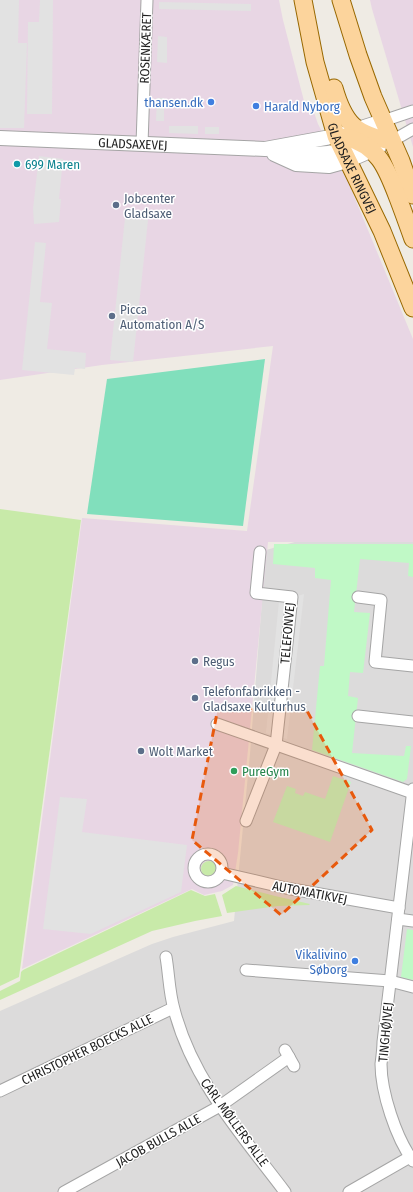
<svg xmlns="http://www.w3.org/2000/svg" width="413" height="1192" viewBox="0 0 413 1192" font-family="'Fira Sans Condensed',sans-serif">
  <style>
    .residential { fill: #dcdbdb }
    .industrial { fill: #e8d6e4 }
    .grass { fill: #c8eaa9 }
    .park { fill: #c0f9c6 }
    .pitch { fill: #81dfbc }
    .parking { fill: #e2e2e2 }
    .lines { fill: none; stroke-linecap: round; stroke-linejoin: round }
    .minor-casing { stroke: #a5a5a5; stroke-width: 13 }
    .tertiary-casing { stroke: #a5a5a5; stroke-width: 16 }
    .primary-casing { stroke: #986800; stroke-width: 19 }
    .minor { stroke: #fff; stroke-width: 11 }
    .tertiary { stroke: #fff; stroke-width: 14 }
    .primary { stroke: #fcd49c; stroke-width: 17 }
    .marked { fill: #e8590c; fill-opacity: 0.2; stroke: #e8590c; stroke-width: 3; stroke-dasharray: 8 5; stroke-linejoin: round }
    .shop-dot { fill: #3f7fe0; stroke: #fff; stroke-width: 1.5 }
    .culture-dot { fill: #0f9aa8; stroke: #fff; stroke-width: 1.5 }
    .service-dot { fill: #5c6f8a; stroke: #fff; stroke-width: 1.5 }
    .leisure-dot { fill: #2e9e5b; stroke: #fff; stroke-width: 1.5 }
    .labels { text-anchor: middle; stroke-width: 3; stroke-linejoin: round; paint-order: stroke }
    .street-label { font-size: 13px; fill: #1e1e1e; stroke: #fff }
    .shop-label { font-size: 13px; fill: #366cbe; stroke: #fff; text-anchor: end }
    .culture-label { font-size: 13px; fill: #0d838f; stroke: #fff; text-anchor: start }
    .service-label { font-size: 13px; fill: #4e5e75; stroke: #fff; text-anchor: start }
    .leisure-label { font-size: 13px; fill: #27864d; stroke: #fff; text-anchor: start }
  </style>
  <rect width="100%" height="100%" fill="#efebe4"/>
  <!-- residential -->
  <path class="residential" d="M413 509V1192H0V1011L152 944 173 937 234 921 250 754 266 550Z"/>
  <!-- industrial -->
  <g class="industrial">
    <path d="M0 0H279L283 20 304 101H310L318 124 349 184 413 339V542H268L238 853 233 885 222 891 204 895 192 889 22 969 82 518 247 531 273 346 102 365 0 380Z"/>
    <path d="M370 0H413V147L372 9Z"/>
  </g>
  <!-- grass -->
  <g class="grass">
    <path d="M0 509 81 520 19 977 0 986Z"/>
    <circle cx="209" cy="869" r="8"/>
    <path d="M236 886 275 896 310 904 309 905 278 906 227 913 222 895Z"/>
    <path d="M191 890 205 896 215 894 222 916 195 921 152 931 0 1000V991L20 981 21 972 23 970Z"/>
  </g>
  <!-- park -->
  <g class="park">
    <path d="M274 544H413V577L408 576 409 563 360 559 354 612 370 613 363 673 350 672 348 696 358 698 352 753 404 756 406 746H411L407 779 403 782 312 750 320 666H324L331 580 315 578V568L273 564Z"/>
    <path d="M333 776 351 782 330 842 273 822 287 786 296 789 295 793 303 796 305 792 325 799Z"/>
    <path d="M407 929 413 930V980L401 977Z"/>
  </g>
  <!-- pitch -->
  <path class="pitch" d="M265 359 243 526 87 514 107 379Z"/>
  <!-- parking -->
  <g class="parking">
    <path d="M0 0H19L18 43H27L24 128H0Z"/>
    <path d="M40 0H53L52 114H27L28 22H39Z"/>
    <path d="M159 2 251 4V11L159 9Z"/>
    <path d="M158 36 167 37V63L157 62Z"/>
    <path d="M157 98H164V121H156Z"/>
    <path d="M169 126H198V134L169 133Z"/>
    <rect x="205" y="127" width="14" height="7"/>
    <path d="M39 156 63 159 59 199H61L59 222 34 224 33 209Z"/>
    <path d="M125 218 148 220 133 362 110 360Z"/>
    <path d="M35 242 46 243 40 302 52 303 47 349 86 353 85 369 75 368 74 375 22 370Z"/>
    <path d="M304 594 287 739 266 733 279 601Z"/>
    <path d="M60 797 87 799 82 832 187 845 181 892 91 934 43 929Z"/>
  </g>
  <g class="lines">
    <defs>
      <g id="minor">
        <path d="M383 121 413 111"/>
        <path d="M392 141 413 129"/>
        <path d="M142 144 147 0"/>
        <path d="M358 597 381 600 375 662 413 666"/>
        <path d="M358 716 413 722"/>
        <path d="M217 724 413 793"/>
        <path d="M413 789 383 1042C383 1049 382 1056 381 1064 381 1092 396 1138 413 1161"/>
        <path d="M246 821 276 745 292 597 256 593 260 552"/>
        <circle cx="208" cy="868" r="14"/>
        <path d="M222 873 286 888 399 908"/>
        <path d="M398 919 413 921"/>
        <path d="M166 957C169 974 169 992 174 1009 192 1080 242 1135 285 1192"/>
        <path d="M246 970 390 981 413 987"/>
        <path d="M285 1050 294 1066"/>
        <path d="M0 1091 173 1008"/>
        <path d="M64 1192 220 1106 289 1057"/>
        <path d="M349 1192 410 1157"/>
      </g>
      <g id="tertiary">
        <path id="s1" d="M0 138 265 149 336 136 383 121"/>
        <path d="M283 151C305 154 333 157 353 145"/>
        <path d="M274 154 296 164 329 166 347 161 379 147"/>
      </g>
      <g id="primary">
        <path id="s2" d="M303 0 315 62 336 136 382 231 413 308"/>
        <path d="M341 0 358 55 373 97 401 161 413 195"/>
        <path d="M334 88C344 123 355 135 392 141"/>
        <path d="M346 137C379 146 387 169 398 198 403 211 408 225 413 239"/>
      </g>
    </defs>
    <!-- minor casing -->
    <use href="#minor" class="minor-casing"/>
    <!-- tertiary casing -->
    <use href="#tertiary" class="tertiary-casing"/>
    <!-- primary casing -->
    <use href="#primary" class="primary-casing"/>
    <!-- minor -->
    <use href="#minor" class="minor"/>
    <!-- tertiary -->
    <use href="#tertiary" class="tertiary"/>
    <!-- primary -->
    <use href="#primary" class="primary"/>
  </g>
  <!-- marked area -->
  <path class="marked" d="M218 708 306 709 372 830 281 915 192 840Z"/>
  <!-- markers -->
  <g class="shop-dot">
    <circle cx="211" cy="102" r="4"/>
    <circle cx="256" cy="106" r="4"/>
    <circle cx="355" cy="961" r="4"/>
  </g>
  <circle class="culture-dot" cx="17" cy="164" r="4"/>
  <g class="service-dot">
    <circle cx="116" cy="205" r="4"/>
    <circle cx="112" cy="316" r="4"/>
    <circle cx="195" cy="661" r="4"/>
    <circle cx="195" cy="698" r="4"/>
    <circle cx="141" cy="751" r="4"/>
  </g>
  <circle class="leisure-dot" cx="234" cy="771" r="4"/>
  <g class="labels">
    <!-- street labels -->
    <g class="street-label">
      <text transform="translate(145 48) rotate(-88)" y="5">ROSENKÆRET</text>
      <text dy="5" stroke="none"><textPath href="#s1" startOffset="133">GLADSAXEVEJ</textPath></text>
      <text dy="5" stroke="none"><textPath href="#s2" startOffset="176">GLADSAXE RINGVEJ</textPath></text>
      <text transform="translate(287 633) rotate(-85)" y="5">TELEFONVEJ</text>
      <text transform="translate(310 892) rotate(11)" y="5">AUTOMATIKVEJ</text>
      <text transform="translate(385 1032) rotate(-85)" y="5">TINGHØJVEJ</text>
      <text transform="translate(87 1049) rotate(-26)" y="5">CHRISTOPHER BOECKS ALLE</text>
      <text transform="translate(235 1122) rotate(54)" y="5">CARL MØLLERS ALLE</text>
      <text transform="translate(158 1140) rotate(-29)" y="5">JACOB BULLS ALLE</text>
    </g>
    <!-- shop labels -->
    <g class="shop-label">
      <text x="203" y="107">thansen.dk</text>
      <text x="264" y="111" text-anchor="start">Harald Nyborg</text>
      <text x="347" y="959">Vikalivino<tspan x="347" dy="15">Søborg</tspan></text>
    </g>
    <!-- culture labels -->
    <g class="culture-label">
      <text x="25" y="169">699 Maren</text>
    </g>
    <!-- service labels -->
    <g class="service-label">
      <text x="124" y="203">Jobcenter<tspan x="124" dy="15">Gladsaxe</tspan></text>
      <text x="120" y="314">Picca<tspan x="120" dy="15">Automation A/S</tspan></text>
      <text x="203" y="666">Regus</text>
      <text x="203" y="696">Telefonfabrikken -<tspan x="203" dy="15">Gladsaxe Kulturhus</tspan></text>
      <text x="149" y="756">Wolt Market</text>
    </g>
    <!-- leisure labels -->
    <g class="leisure-label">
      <text x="242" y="776">PureGym</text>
    </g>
  </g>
</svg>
